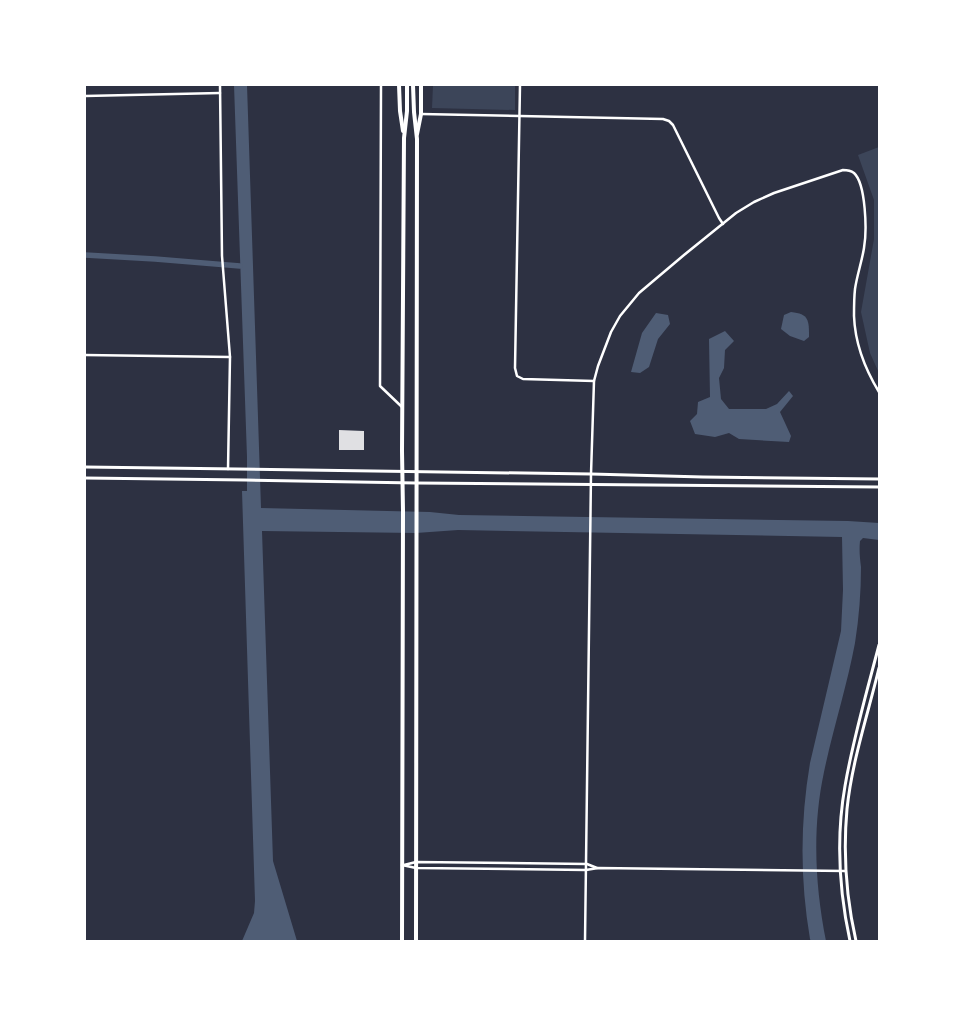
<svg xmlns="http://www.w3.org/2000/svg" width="964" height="1026" viewBox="0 0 964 1026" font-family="'DM Sans',sans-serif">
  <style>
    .green { fill: #3c4559 }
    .water { fill: #4f5d75 }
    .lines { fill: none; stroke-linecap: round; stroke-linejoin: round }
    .canal { stroke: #4f5d75; stroke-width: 5.5 }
    .building { fill: #e0e0e3 }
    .minor { stroke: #fff; stroke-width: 2.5 }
    .tertiary { stroke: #fff; stroke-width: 2.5 }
    .secondary { stroke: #fff; stroke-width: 3 }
    .primary { stroke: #fff; stroke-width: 4 }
  </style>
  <rect width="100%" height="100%" fill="#2d3142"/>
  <!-- green -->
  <g class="green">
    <path d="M433 85H515V110L432 108Z"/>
    <path d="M879 147V373L870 353 861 312 874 239V200L858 155Z"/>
  </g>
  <!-- water -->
  <g class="water">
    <path d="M234 85H247L261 508 430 512 459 515 848 521 879 523V540L863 538 860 541C859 550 860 559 861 567 861 592 859 618 855 643 847 686 833 729 824 772 812 828 815 885 826 941H811L810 939C800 880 800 822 810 763L841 631 843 590 842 537 458 530 416 533 262 531 273 861 297 941H242L254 913 255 901 242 491H247V457Z"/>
    <path d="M791 312C809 314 809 320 809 337L804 341 790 336 781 329 784 315Z"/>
    <path d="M656 313 668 315 670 324 658 339 649 367 640 373 631 372 642 333Z"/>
    <path d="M725 331 734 341 725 350 724 368 719 378 721 399 729 409H766L777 404 789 391 793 396 780 412 791 436 789 442 739 439 729 433 715 437 695 434 690 421 697 414 698 402 710 397 709 339Z"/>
  </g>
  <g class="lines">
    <!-- canal -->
    <path class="canal" d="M85 255 155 259 240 266"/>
  </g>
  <!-- building -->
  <path class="building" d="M339 430 364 431V450H339Z"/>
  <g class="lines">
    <!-- minor -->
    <g class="minor">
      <path d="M220 85 222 256 230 357 228 469"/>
      <path d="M381 85 380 386 402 407"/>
      <path d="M85 96 220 93"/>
      <path d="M85 355 230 357"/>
    </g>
    <!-- tertiary -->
    <g class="tertiary">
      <path d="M520 85 515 368 517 376 523 379 594 381"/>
      <path d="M421 114 663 119 669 121 673 125 719 218 723 224"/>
      <path d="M402 865 416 868 586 870 598 868 845 871"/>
      <path d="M404 865 416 862 587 864 597 868"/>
      <path d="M585 941 591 474 594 381 598 366 611 332 620 316 639 293 684 255 736 213 754 202 774 193 843 170C847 170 850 170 854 173 866 184 867 231 864 248 862 261 857 275 855 289 854 298 854 307 854 316 855 343 865 369 879 392"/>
    </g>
    <!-- secondary -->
    <g class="secondary">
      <path d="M85 467 591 474 703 477 879 479"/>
      <path d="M85 478 245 480 416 483 879 487"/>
      <path d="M850 941C839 890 836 837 845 786 853 739 867 691 879 645"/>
      <path d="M856 941C846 897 843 853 847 809 852 761 868 714 879 668"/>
    </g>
    <!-- primary -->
    <g class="primary">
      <path d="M399 85 400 111 403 131"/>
      <path d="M413 85 414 112 417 139 416 941"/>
      <path d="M417 134 421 114V85"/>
      <path d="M402 941 403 511 402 451 404 138 407 111V85"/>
    </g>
  </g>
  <!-- border -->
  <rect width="964" height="1026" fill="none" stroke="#ffffff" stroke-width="172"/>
</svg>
